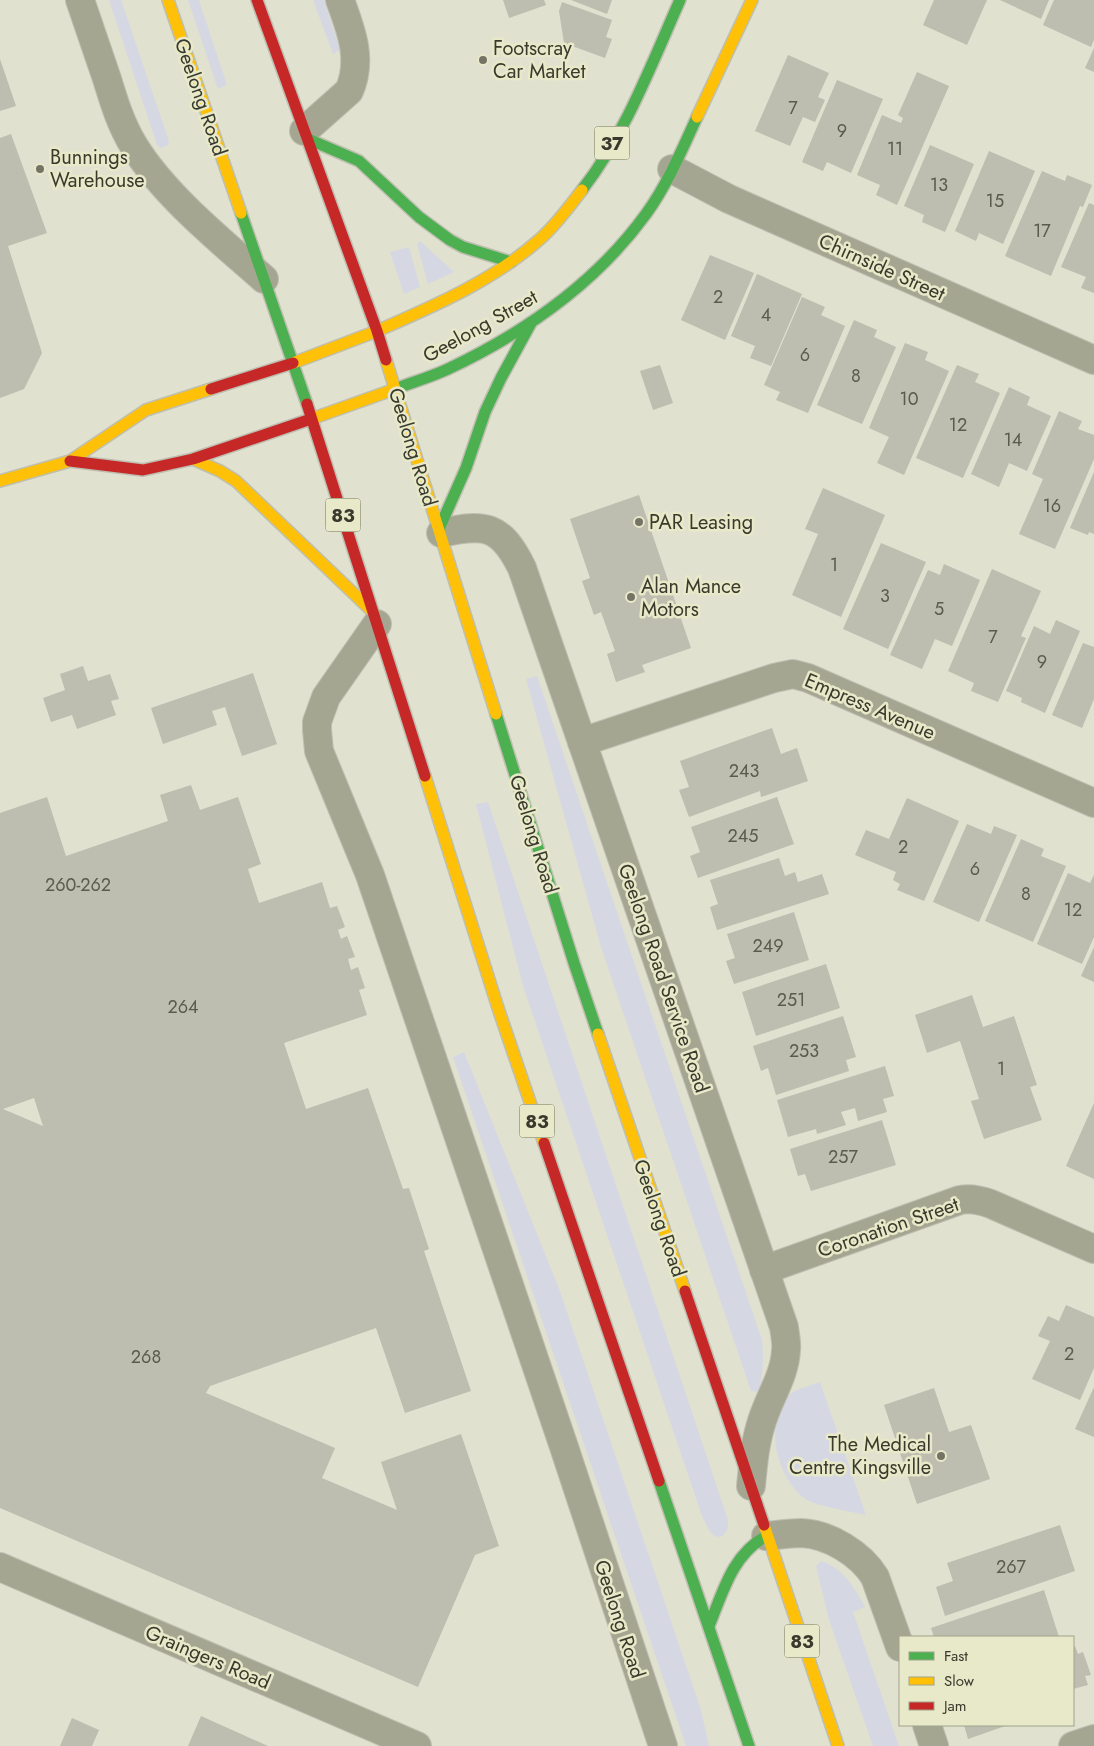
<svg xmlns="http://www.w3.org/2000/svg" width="1094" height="1746" viewBox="0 0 1094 1746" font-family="Jost,sans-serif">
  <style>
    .green { fill: #d5d8e2 }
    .building { fill: #bdbdb0; fill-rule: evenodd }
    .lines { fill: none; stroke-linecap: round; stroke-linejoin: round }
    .street-casing { stroke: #bebeb1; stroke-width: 30 }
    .fast-casing { stroke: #bebeb1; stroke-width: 14 }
    .slow-casing { stroke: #bebeb1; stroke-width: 14 }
    .jam-casing { stroke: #bebeb1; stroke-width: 14 }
    .street { stroke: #a5a692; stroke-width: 28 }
    .fast { stroke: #4caf50; stroke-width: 11 }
    .slow { stroke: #ffc107; stroke-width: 11 }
    .jam { stroke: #c62828; stroke-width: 11 }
    .poi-dot { fill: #747466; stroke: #e7e9c8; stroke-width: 2 }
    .labels { text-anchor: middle; stroke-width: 5; stroke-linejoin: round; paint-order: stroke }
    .number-label { font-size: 18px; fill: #5a5b4e }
    .shield { fill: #e7e9c8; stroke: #6d6e5c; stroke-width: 1 }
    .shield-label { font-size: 19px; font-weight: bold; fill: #393a2d }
    .poi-label { font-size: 20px; fill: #393a2d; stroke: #e7e9c8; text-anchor: start }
    .street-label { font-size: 20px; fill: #393a2d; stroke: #e7e9c8 }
  </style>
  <rect width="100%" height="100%" fill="#e1e1d0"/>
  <!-- green -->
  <g class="green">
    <path d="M109 0H121L169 141 168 145 161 148 157 145Z"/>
    <path d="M188 0H199L227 85 218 89Z"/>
    <path d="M313 0H324L340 50 333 54Z"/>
    <path d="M420 241 454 272 428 284 417 244Z"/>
    <path d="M409 247 420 287 404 294 390 252Z"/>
    <path d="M537 676 762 1340C764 1358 763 1374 759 1392L751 1391 601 947 526 679Z"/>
    <path d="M488 802 728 1520C730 1529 723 1543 712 1534 708 1530 705 1522 702 1516L523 986 476 804Z"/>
    <path d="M464 1052 560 1291 701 1710 709 1746H686L453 1057Z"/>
    <path d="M820 1382 866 1515C853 1512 816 1506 807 1500 778 1482 761 1421 789 1395 797 1388 810 1386 820 1382Z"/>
    <path d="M821 1561C842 1567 856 1589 865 1607L853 1612 899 1746H873L829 1620 816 1566Z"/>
  </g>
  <!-- building -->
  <g class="building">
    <path d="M503 0H544L546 5 509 18Z"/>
    <path d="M571 0H612L607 14Z"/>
    <path d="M934 0H987L967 45 923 25Z"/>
    <path d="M1000 0H1049L1041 19Z"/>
    <path d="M1054 0H1094V40L1091 47 1043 25Z"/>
    <path d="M562 2 612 20 606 37 612 39 605 58 564 43 559 11Z"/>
    <path d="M1094 48V72L1085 68Z"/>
    <path d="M788 55 829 73 818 97 825 100 815 122 803 117 790 146 755 131Z"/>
    <path d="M0 59 16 106 0 111Z"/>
    <path d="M917 72 949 86 897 205 876 195 880 185 857 175 882 115 901 123 903 118 898 115Z"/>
    <path d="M837 80 883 99 851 173 827 162 823 171 802 162Z"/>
    <path d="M11 134 47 233 8 246 42 353 24 389 0 398V138Z"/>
    <path d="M930 145 974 164 945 232 922 222 924 215 904 206Z"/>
    <path d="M989 151 1035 171 1003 244 979 233 976 241 955 231Z"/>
    <path d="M1042 171 1065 181 1067 175 1092 185 1083 207 1080 206 1051 276 1005 256Z"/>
    <path d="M1089 203 1094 205V293L1081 288 1086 277 1061 267Z"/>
    <path d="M710 255 754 273 725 340 681 320Z"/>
    <path d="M757 274 802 294 771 366 750 358 755 346 731 336Z"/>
    <path d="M802 297 825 307 821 315 845 326 808 413 776 400 780 392 764 385Z"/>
    <path d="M854 320 877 330 874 337 896 347 862 424 817 405Z"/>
    <path d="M905 343 928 352 925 360 949 371 904 475 877 463 889 437 869 428Z"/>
    <path d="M660 365 673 403 653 410 640 371Z"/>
    <path d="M957 365 979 374 975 382 1000 393 963 478 916 458Z"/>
    <path d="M1009 387 1030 397 1027 405 1051 416 1027 471 1009 463 999 487 971 474Z"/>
    <path d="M1059 411 1082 421 1078 429 1094 435V459L1055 549 1019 534 1043 479 1032 474Z"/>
    <path d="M1094 472V534L1089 532 1088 535 1070 528Z"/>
    <path d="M823 488 885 515 841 617 792 595 818 534 805 529Z"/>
    <path d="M639 495 691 648 642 665 645 672 616 682 607 654 615 651 601 612 594 615 582 581 590 578 570 519Z"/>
    <path d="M881 543 926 562 888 649 843 629Z"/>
    <path d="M944 564 980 580 952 646 935 639 922 669 890 655 928 570 940 575Z"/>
    <path d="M992 569 1041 591 1021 636 1026 638 998 702 971 691 974 683 948 671Z"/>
    <path d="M1056 620 1080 631 1045 713 1021 702 1022 698 1006 691 1034 626 1050 634Z"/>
    <path d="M1083 643 1094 647V699L1082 728 1052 715Z"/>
    <path d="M83 666 88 681 110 674 119 699 111 701 116 715 77 729 72 715 51 722 43 698 65 690 60 674Z"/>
    <path d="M253 673 277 744 242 756 225 707 212 711 217 725 163 744 151 708Z"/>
    <path d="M772 728 781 754 797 748 808 781 761 797 760 791 689 817 679 790 689 787 680 761Z"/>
    <path d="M191 785 200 810 238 797 261 864 248 869 259 903 322 882 330 908 337 906 345 927 338 930 341 939 347 936 355 957 348 959 351 970 358 967 365 988 359 990 367 1015 284 1043 306 1109 368 1088 403 1189 409 1188 429 1249 424 1251 471 1391 405 1413 376 1328 210 1386 206 1393 335 1448 322 1478 397 1510 381 1462 461 1434 499 1546 475 1555 418 1687 0 1508V813L47 797 66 856 168 821 160 795ZM34 1098 43 1126 3 1109Z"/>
    <path d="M777 797 794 844 698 878 690 856 700 852 691 827Z"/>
    <path d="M907 798 959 821 924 901 897 890 900 884 893 880 896 872 855 855 866 830 889 839Z"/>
    <path d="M967 824 991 834 994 826 1017 835 979 922 933 902Z"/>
    <path d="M1021 839 1044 849 1041 856 1066 866 1033 942 985 921Z"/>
    <path d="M779 858 785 876 795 872 798 882 822 874 829 894 717 930 710 907 718 904 710 880Z"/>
    <path d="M1068 873 1090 883 1094 875V937L1082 964 1037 944Z"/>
    <path d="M794 912 809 960 734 984 726 961 735 958 727 934Z"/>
    <path d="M1094 947V982L1081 976Z"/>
    <path d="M826 964 840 1008 756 1036 742 992Z"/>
    <path d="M972 995 983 1027 1014 1016 1037 1085 1030 1087 1042 1120 984 1139 971 1101 979 1099 960 1041 927 1053 915 1015Z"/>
    <path d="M843 1016 856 1057 846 1060 849 1071 776 1095 768 1068 761 1071 753 1046Z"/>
    <path d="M885 1066 894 1096 883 1099 887 1112 858 1121 855 1108 841 1112 846 1125 817 1134 816 1129 788 1137 777 1100Z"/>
    <path d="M1094 1103V1179L1066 1166Z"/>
    <path d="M882 1120 896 1165 811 1191 805 1174 798 1176 790 1149Z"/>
    <path d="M1066 1305 1094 1317V1368L1080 1400 1032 1379 1050 1341 1038 1336 1048 1316 1059 1321Z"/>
    <path d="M1094 1387V1437L1075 1429Z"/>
    <path d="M934 1388 949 1432 971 1425 990 1479 917 1504 884 1405Z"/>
    <path d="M1060 1525 1075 1571 945 1616 936 1587 953 1581 947 1563Z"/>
    <path d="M1044 1590 1059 1637H934L931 1628Z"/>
    <path d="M1075 1646 1078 1654 1083 1652 1091 1675 1085 1676 1088 1685 1073 1689V1647Z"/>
    <path d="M201 1716 268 1746H188Z"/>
    <path d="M72 1718 99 1730 92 1746H60Z"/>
    <path d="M964 1725H1008L968 1739Z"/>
  </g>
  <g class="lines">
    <defs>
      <g id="street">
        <path d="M80 0C89 26 98 53 107 79 114 102 121 125 134 146 164 195 221 241 264 279"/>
        <path d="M304 131 349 91C363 60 351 30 340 0"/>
        <path d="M672 169 729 199 1094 360"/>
        <path d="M441 533C485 523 501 525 522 568L784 1327C785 1335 787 1343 786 1350 785 1375 769 1398 762 1421 755 1442 753 1464 751 1486"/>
        <path d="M377 624 326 697 317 722V730L319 751 370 875 563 1444 663 1746"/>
        <path d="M582 742 774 678 793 674 808 678 1094 803"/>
        <path d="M764 1270 960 1200C971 1198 980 1200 991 1204L1094 1249"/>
        <path d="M766 1536C778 1535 790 1533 801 1533 829 1534 861 1554 875 1577L900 1647"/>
        <path d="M0 1567 417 1746"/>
        <path d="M927 1725 934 1746"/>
        <path d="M1073 1746 1094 1739"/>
      </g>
      <g id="fast">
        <path d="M308 139 359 161 419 217 450 240 463 247 511 262"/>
        <path d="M582 190C625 135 652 63 680 0"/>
        <path d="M241 213 307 404"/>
        <path d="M395 389C413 382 431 377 448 369 524 333 596 283 646 214 667 185 682 150 697 117"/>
        <path d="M439 529 466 468 485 412 501 378 531 323"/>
        <path d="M496 714 574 963 598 1034"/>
        <path d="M659 1481 749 1746"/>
        <path d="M709 1626C723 1592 732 1555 766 1536"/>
      </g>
      <g id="slow">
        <path d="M168 0 241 213"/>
        <path d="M697 117 752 0"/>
        <path d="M377 331C434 306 493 281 540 239 556 225 569 207 582 190"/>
        <path d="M386 360 496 714"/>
        <path d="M293 363 377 331"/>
        <path d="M311 419 395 389"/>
        <path d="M193 459 220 471 236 481 373 612"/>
        <path d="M0 481 70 461 146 410 211 389"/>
        <path d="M425 776 498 1008 544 1143"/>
        <path d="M598 1034 685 1291"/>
        <path d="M764 1525 838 1746"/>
      </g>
      <g id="jam">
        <path d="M257 0 377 331 386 360"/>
        <path d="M211 389 293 363"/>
        <path d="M307 404 425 776"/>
        <path d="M70 461 143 470 193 459 311 419"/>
        <path d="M544 1143 659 1481"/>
        <path d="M685 1291 764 1525"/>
      </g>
    </defs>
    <!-- street casing -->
    <use href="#street" class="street-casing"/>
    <!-- fast casing -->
    <use href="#fast" class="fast-casing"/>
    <!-- slow casing -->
    <use href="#slow" class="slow-casing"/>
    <!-- jam casing -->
    <use href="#jam" class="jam-casing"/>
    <!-- street -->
    <use href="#street" class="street"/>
    <!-- fast -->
    <use href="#fast" class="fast"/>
    <!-- slow -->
    <use href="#slow" class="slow"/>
    <!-- jam -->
    <use href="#jam" class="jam"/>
  </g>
  <!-- markers -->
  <g class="poi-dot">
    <circle cx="483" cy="60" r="5"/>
    <circle cx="40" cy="169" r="5"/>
    <circle cx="639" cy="522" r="5"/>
    <circle cx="631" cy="597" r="5"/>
    <circle cx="941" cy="1456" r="5"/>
  </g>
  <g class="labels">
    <!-- number labels -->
    <g class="number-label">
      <text x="793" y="114">7</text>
      <text x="842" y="137">9</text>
      <text x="895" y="155">11</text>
      <text x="939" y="191">13</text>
      <text x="995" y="207">15</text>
      <text x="1042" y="237">17</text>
      <text x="718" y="303">2</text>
      <text x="766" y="321">4</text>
      <text x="805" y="361">6</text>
      <text x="856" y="382">8</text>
      <text x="909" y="405">10</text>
      <text x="958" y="431">12</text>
      <text x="1013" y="446">14</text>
      <text x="1052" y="512">16</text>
      <text x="834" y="571">1</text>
      <text x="885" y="602">3</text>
      <text x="939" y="615">5</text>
      <text x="993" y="643">7</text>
      <text x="1042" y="668">9</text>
      <text x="744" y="777">243</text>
      <text x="743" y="842">245</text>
      <text x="903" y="853">2</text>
      <text x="975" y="875">6</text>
      <text x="78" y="891">260-262</text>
      <text x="1026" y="900">8</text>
      <text x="1073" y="916">12</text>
      <text x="768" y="952">249</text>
      <text x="791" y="1006">251</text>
      <text x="183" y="1013">264</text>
      <text x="804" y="1057">253</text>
      <text x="1001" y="1075">1</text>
      <text x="843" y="1163">257</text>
      <text x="1069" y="1360">2</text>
      <text x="146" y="1363">268</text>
      <text x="1011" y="1573">267</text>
    </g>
    <!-- shield labels -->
    <g class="shield">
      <rect x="594.5" y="126.5" width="35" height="33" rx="4"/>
      <rect x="325.5" y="498.5" width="35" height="33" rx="4"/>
      <rect x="519.5" y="1104.5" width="35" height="33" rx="4"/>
      <rect x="784.5" y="1624.5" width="35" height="33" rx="4"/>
    </g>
    <g class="shield-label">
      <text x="612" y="150">37</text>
      <text x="343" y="522">83</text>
      <text x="537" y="1128">83</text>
      <text x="802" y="1648">83</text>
    </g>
    <!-- poi labels -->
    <g class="poi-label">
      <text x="493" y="55">Footscray<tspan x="493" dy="23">Car Market</tspan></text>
      <text x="50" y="164">Bunnings<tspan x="50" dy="23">Warehouse</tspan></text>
      <text x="649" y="529">PAR Leasing</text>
      <text x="641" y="593">Alan Mance<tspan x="641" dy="23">Motors</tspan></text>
      <text x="931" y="1451" text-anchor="end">The Medical<tspan x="931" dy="23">Centre Kingsville</tspan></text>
    </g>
    <!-- street labels -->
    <g class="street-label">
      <text transform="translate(201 97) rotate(71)" y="7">Geelong Road</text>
      <text transform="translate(882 267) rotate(24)" y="7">Chirnside Street</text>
      <text transform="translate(480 326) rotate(-29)" y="7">Geelong Street</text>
      <text transform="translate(413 447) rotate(73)" y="7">Geelong Road</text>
      <text transform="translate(870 706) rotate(23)" y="7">Empress Avenue</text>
      <text transform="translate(534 834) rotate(73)" y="7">Geelong Road</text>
      <text transform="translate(664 978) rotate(71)" y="7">Geelong Road Service Road</text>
      <text transform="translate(660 1218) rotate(71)" y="7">Geelong Road</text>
      <text transform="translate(888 1227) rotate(-19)" y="7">Coronation Street</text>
      <text transform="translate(620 1619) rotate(72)" y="7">Geelong Road</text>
      <text transform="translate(208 1657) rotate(23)" y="7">Graingers Road</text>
    </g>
  </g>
  <!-- legend -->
  <rect x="899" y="1636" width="175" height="90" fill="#e7e9c8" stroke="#a1a38a"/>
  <rect x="909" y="1652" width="25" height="8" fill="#4caf50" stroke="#a1a38a"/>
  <text x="944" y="1661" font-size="15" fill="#393a2d">Fast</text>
  <rect x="909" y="1677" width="25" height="8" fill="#ffc107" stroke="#a1a38a"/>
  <text x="944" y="1686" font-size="15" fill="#393a2d">Slow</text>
  <rect x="909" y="1702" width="25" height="8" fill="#c62828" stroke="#a1a38a"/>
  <text x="944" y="1711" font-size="15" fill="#393a2d">Jam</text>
</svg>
